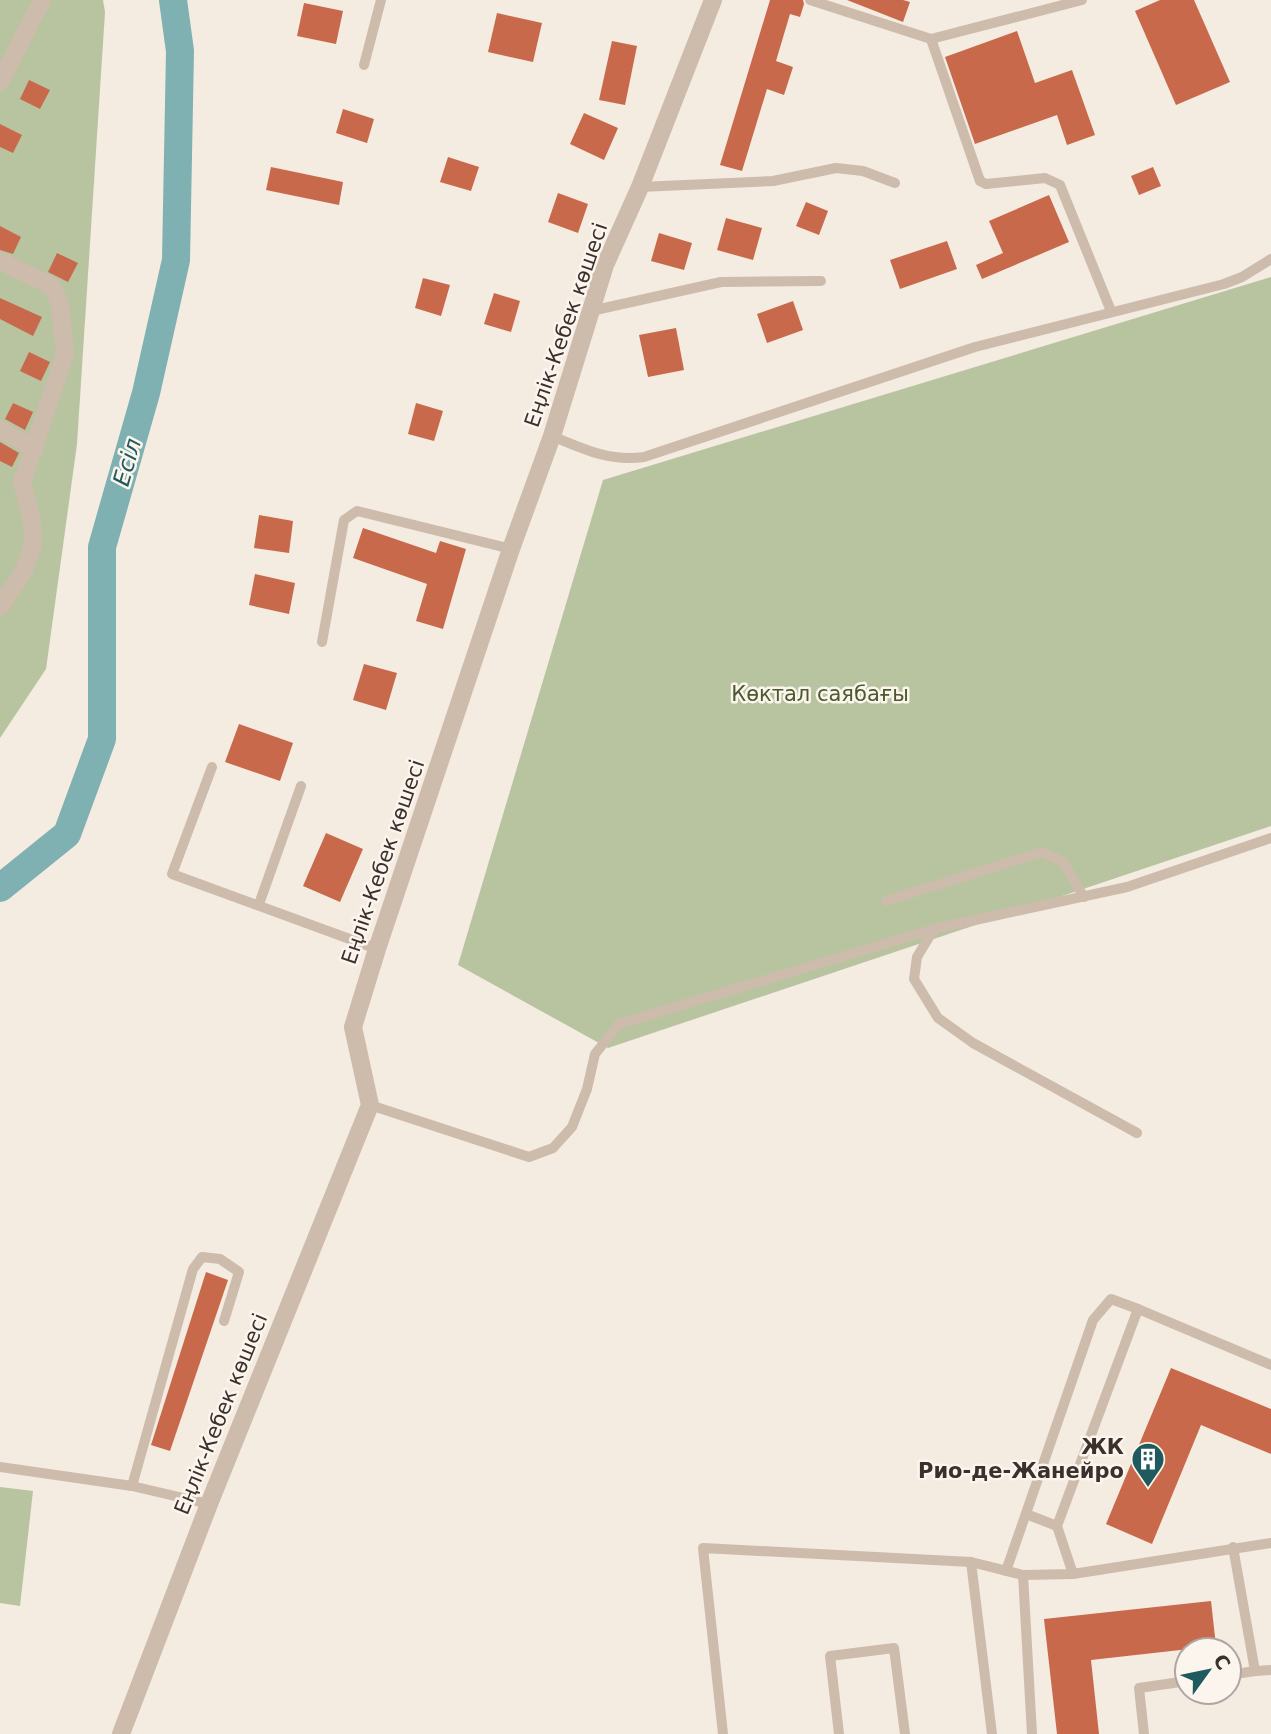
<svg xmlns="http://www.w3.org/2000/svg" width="1271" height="1734" viewBox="0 0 1271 1734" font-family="'DejaVu Sans',sans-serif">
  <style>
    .green { fill: #b8c4a0 }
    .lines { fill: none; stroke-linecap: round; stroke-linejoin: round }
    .river { stroke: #7fb0b2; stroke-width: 28 }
    .building { fill: #c8694b }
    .service { stroke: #cdbbac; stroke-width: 10 }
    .minor { stroke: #cdbbac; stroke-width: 18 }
    .labels { text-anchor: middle; stroke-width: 5; stroke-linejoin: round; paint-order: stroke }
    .street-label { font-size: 21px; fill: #3b302b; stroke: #fbf5ee }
    .park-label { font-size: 21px; fill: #4a5a2e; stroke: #fbf5ee }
    .poi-label { font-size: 21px; font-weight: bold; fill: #3b302b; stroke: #fbf5ee; text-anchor: end }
    .water-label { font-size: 23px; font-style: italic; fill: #1f5a5e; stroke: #fbf5ee }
  </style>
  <rect width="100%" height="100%" fill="#f4ebe1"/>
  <!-- green -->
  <g class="green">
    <path d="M0 0H103L105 12 77 444 46 669 0 738Z"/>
    <path d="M1271 277V826L608 1048 458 965 603 480Z"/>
    <path d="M0 1487 33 1491 20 1606 0 1603Z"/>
  </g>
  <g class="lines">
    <!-- river -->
    <path class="river" d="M0 888 67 834 102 739V547L146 393 176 260 180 51 173 0"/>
  </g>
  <!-- building -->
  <g class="building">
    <path d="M770 0H803L804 4 800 17 790 14 776 61 793 67 784 95 767 89 742 171 720 165Z"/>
    <path d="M847 0H903L910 2 903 22Z"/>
    <path d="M1160 0H1194L1230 82 1176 105 1135 11Z"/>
    <path d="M304 3 343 11 336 44 297 36Z"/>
    <path d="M497 13 542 23 533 62 488 52Z"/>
    <path d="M1017 31 1035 83 1072 70 1095 135 1067 145 1057 115 975 144 945 57Z"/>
    <path d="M612 41 637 46 625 105 599 100Z"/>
    <path d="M29 80 50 90 40 109 20 99Z"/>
    <path d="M343 109 374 119 367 143 336 133Z"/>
    <path d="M584 113 618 128 604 160 570 144Z"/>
    <path d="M0 124 22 135 13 153 0 147Z"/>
    <path d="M448 157 479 167 471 191 440 182Z"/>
    <path d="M271 167 343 182 339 205 266 190Z"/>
    <path d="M1153 167 1161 186 1139 195 1131 176Z"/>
    <path d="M558 193 588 204 578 233 548 222Z"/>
    <path d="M1049 195 1069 242 982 279 976 265 1003 253 989 221Z"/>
    <path d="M806 202 828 211 819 235 796 226Z"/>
    <path d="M726 218 762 228 753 260 717 250Z"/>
    <path d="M0 226 21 237 13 254 0 250Z"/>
    <path d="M659 233 692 243 684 270 651 261Z"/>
    <path d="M947 241 957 269 900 289 890 260Z"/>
    <path d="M57 253 78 263 68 282 48 272Z"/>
    <path d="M423 278 450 285 441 316 415 308Z"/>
    <path d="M494 293 520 301 511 332 484 324Z"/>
    <path d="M0 298 42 317 33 336 0 319Z"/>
    <path d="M793 301 803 330 767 343 757 314Z"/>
    <path d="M676 328 684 370 648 377 639 335Z"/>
    <path d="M29 352 50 362 41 381 20 371Z"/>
    <path d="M13 403 33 412 25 430 5 419Z"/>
    <path d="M416 403 443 411 434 441 408 434Z"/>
    <path d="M0 442 19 453 12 467 0 461Z"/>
    <path d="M259 515 293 521 289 553 254 548Z"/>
    <path d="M363 528 436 553 440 541 466 549 443 629 416 621 427 584 353 558Z"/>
    <path d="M255 574 295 583 289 614 249 605Z"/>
    <path d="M364 664 397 673 386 710 353 700Z"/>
    <path d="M239 724 293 743 280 781 225 762Z"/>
    <path d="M326 833 363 849 340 902 303 886Z"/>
    <path d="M206 1272 228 1280 170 1451 151 1445Z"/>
    <path d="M1171 1368 1271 1409V1454L1201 1425 1152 1544 1106 1524Z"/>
    <path d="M1211 1601 1216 1646 1091 1660 1099 1734H1057L1044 1619Z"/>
  </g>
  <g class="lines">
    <!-- service -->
    <g class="service">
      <path d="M810 0 931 39 1082 0"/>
      <path d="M931 39 980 181 986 184 1045 178 1060 185 1111 311"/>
      <path d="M364 65 381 0"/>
      <path d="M640 187 773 181 836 168 863 171 895 183"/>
      <path d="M591 311 721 282 821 281"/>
      <path d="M552 436C583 449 610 462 644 457L975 347 1224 284 1242 277 1271 259"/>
      <path d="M322 642 344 520 357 511 511 549"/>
      <path d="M212 767 172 874 377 949"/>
      <path d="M886 901 1042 852 1063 862 1084 897"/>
      <path d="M259 904 301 786"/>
      <path d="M934 929 917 957 914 979 938 1018 973 1043 1137 1133"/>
      <path d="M370 1105 529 1157 553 1148 572 1127 587 1089 595 1054 619 1024 934 929 1127 887 1271 838"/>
      <path d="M0 1467 132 1486 209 1504"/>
      <path d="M132 1486 193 1269 202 1257 220 1259 239 1272 224 1321"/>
      <path d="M1026 1514 1057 1526"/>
      <path d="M1233 1547 1255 1671 1271 1670"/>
      <path d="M971 1562 992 1734"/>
      <path d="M1006 1571 1093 1320 1111 1299 1138 1309"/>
      <path d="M1073 1574 1057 1526 1138 1309 1271 1365"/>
      <path d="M1229 1675 1255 1671"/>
      <path d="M723 1734 703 1548 971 1562 1023 1575"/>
      <path d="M839 1734 830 1656 894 1648 905 1734"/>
      <path d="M1032 1734 1023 1575 1073 1574 1271 1543"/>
      <path d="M1144 1734 1139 1688 1187 1681"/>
    </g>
    <!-- minor -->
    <g class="minor">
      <path d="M0 82 42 0"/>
      <path d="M0 261 52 286 60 304 65 354 22 482 32 520 33 545 24 571 0 607"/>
      <path d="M0 429 35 449"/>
      <path d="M121 1734 209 1504 370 1105 353 1027 377 949 511 549 552 436 605 265 640 187 713 0"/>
    </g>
  </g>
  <!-- icons -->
  <defs>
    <symbol id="building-pin" viewBox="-11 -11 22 30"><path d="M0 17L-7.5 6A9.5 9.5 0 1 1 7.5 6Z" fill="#1f5a5e" stroke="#fbf5ee"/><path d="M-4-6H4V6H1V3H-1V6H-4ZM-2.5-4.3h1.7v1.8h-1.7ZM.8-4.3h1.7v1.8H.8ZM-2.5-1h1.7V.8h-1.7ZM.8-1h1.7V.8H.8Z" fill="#fff"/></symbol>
  </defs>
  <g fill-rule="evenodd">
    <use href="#building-pin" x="1129" y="1440" width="38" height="52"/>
  </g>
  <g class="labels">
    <!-- street labels -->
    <g class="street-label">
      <text transform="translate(566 325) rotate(-71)" y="7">Еңлік-Кебек көшесі</text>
      <text transform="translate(383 862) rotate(-71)" y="7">Еңлік-Кебек көшесі</text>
      <text transform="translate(221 1414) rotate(-68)" y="7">Еңлік-Кебек көшесі</text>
    </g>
    <!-- park labels -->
    <g class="park-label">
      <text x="820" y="701">Көктал саябағы</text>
    </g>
    <!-- poi labels -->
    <g class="poi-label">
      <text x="1124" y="1454">ЖК<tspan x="1124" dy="24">Рио-де-Жанейро</tspan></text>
    </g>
    <!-- water labels -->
    <g class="water-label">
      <text transform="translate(127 462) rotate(-74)" y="8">Есіл</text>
    </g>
  </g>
  <!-- north arrow -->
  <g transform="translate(1208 1671) rotate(57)"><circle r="33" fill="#fbf5ee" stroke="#aea6a0" stroke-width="2"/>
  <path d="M0-5L12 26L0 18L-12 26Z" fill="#1f5a5e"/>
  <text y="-10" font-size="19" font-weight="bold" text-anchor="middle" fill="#3b302b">С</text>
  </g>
</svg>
